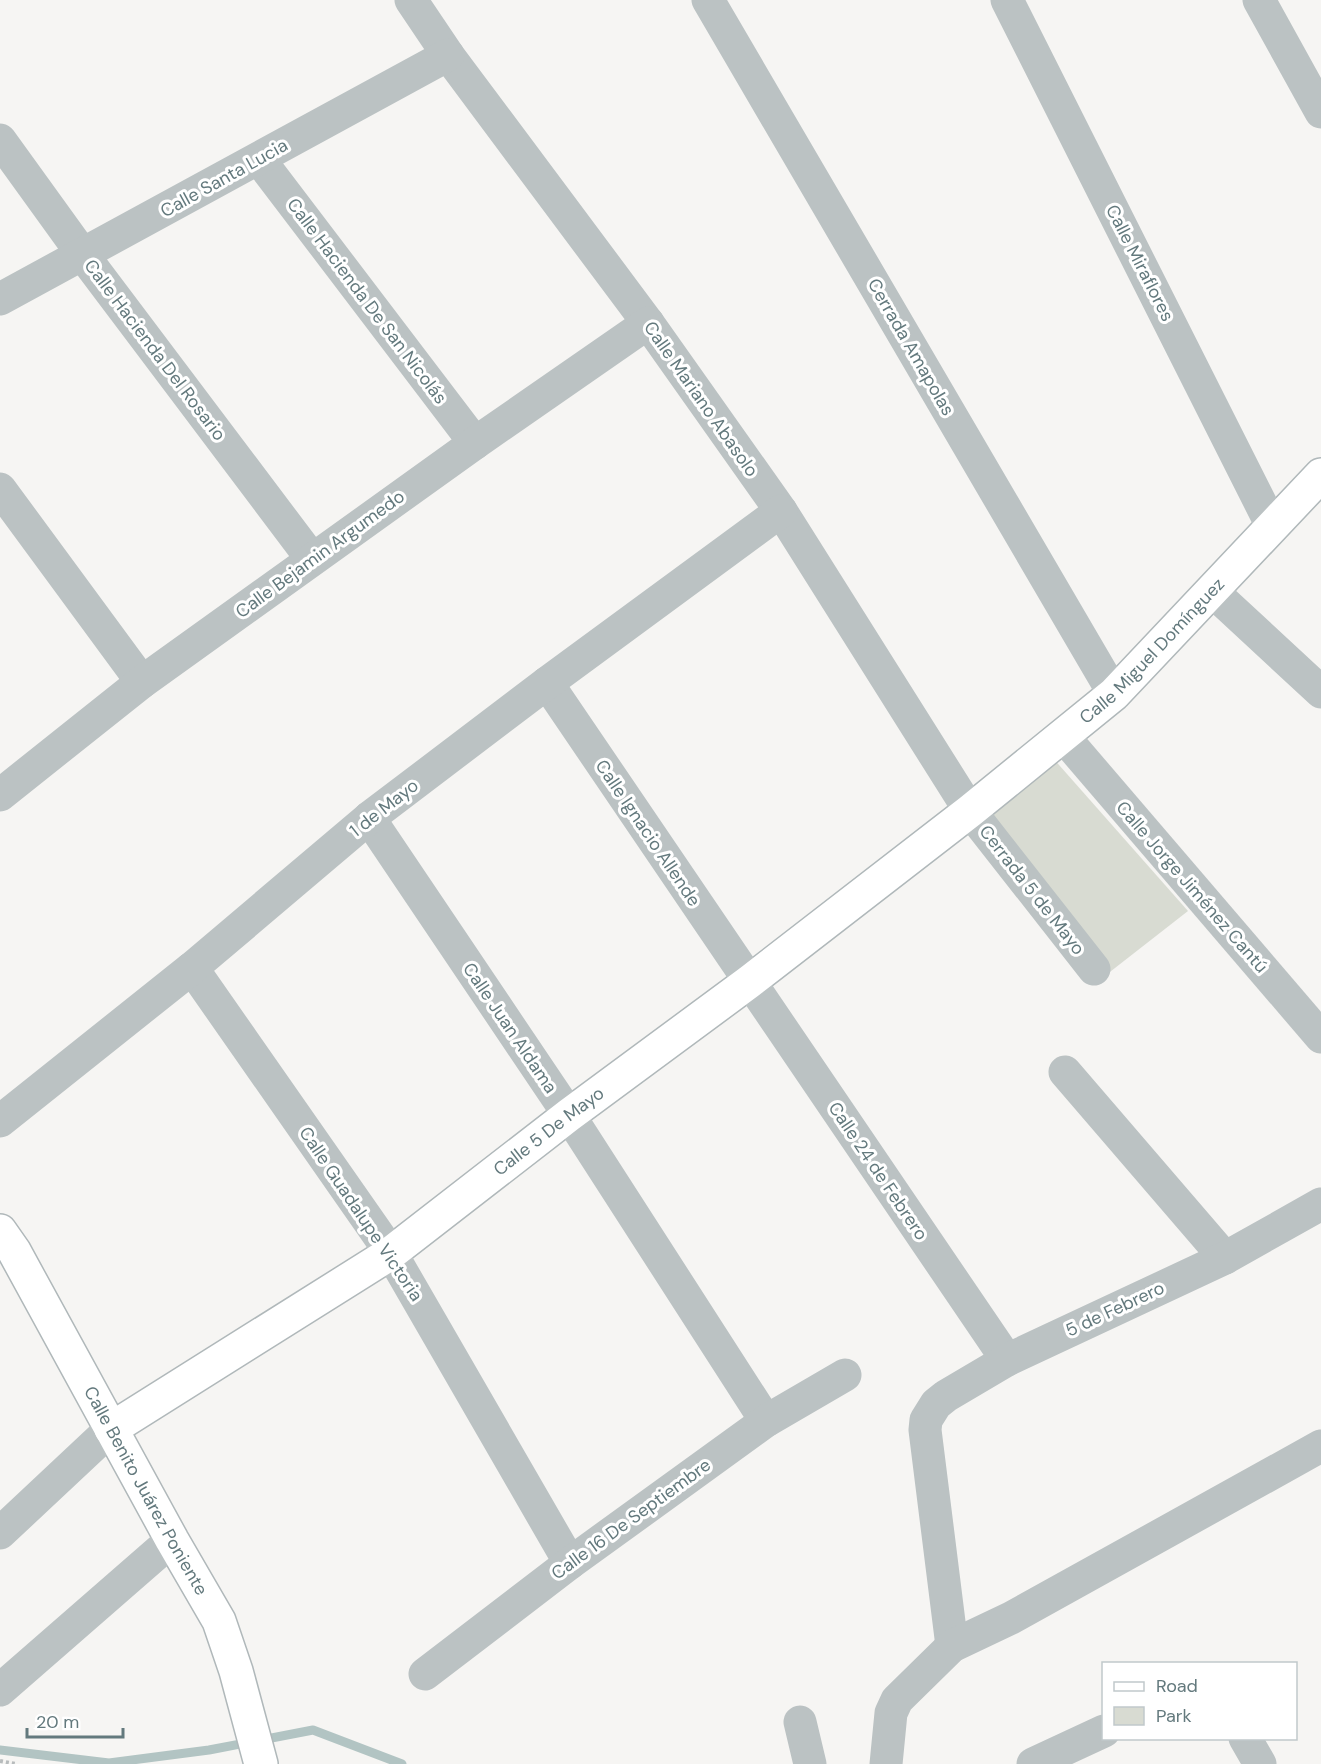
<svg xmlns="http://www.w3.org/2000/svg" width="1321" height="1764" viewBox="0 0 1321 1764" font-family="'DM Sans',sans-serif">
  <style>
    .green { fill: #d8dbd2 }
    .lines { fill: none; stroke-linecap: round; stroke-linejoin: round }
    .stream { stroke: #b2c4c3; stroke-width: 9 }
    .secondary-casing { stroke: #b0b8ba; stroke-width: 36 }
    .path { stroke: #b8bcbd; stroke-width: 4; stroke-dasharray: 3 3; stroke-linecap: butt }
    .street { stroke: #bbc2c3; stroke-width: 33 }
    .secondary { stroke: #fff; stroke-width: 33 }
    .labels { text-anchor: middle; stroke-width: 6; stroke-linejoin: round; paint-order: stroke }
    .street-label { font-size: 18px; fill: #63797d; stroke: #fff }
  </style>
  <rect width="100%" height="100%" fill="#f6f5f3"/>
  <!-- green -->
  <path class="green" d="M1052 757 1188 911 1106 975 990 812Z"/>
  <g class="lines">
    <!-- stream -->
    <path class="stream" d="M0 1750 109 1763 209 1750 313 1730 402 1764"/>
    <defs>
      <g id="secondary">
        <path id="s1" d="M0 1231 14 1251 172 1540 219 1621 236 1671 261 1764"/>
        <path id="s2" d="M111 1429 391 1253 569 1115 749 982 970 811 1114 694 1321 475"/>
      </g>
    </defs>
    <!-- secondary casing -->
    <use href="#secondary" class="secondary-casing"/>
    <!-- path -->
    <path class="path" d="M0 1761 16 1764"/>
    <!-- street -->
    <g class="street">
      <path d="M411 0 448 55 648 323 781 511 970 811 1094 969"/>
      <path d="M708 0 1114 694"/>
      <path d="M1007 0 1272 526"/>
      <path d="M1259 0 1321 112"/>
      <path d="M0 140 83 255 312 559"/>
      <path d="M259 159 475 443"/>
      <path d="M0 299 448 55"/>
      <path d="M0 489 142 682"/>
      <path d="M1212 591 1321 692"/>
      <path d="M547 683 1007 1360"/>
      <path d="M1063 736 1321 1037"/>
      <path d="M0 795 142 682 475 443 648 323"/>
      <path d="M369 818 569 1115 766 1421"/>
      <path d="M192 968 391 1253 570 1563"/>
      <path d="M1065 1072 1225 1258"/>
      <path d="M0 1121 192 968 369 818 547 683 781 511"/>
      <path d="M0 1533 111 1429"/>
      <path d="M952 1646 925 1430 926 1420 936 1404 946 1396 1007 1360 1225 1258 1321 1204"/>
      <path d="M425 1674 570 1563 766 1421 845 1375"/>
      <path d="M0 1690 172 1540"/>
      <path d="M800 1722 810 1764"/>
      <path d="M1245 1738 1260 1764"/>
      <path d="M886 1764 891 1713 897 1700 952 1646 1011 1618 1321 1446"/>
      <path d="M1033 1764 1104 1731"/>
    </g>
    <!-- secondary -->
    <use href="#secondary" class="secondary"/>
  </g>
  <g class="labels">
    <!-- street labels -->
    <g class="street-label">
      <text transform="translate(224 178) rotate(-29)" y="6">Calle Santa Lucia</text>
      <text transform="translate(1140 263) rotate(63)" y="6">Calle Miraflores</text>
      <text transform="translate(367 301) rotate(53)" y="6">Calle Hacienda De San Nicolás</text>
      <text transform="translate(911 347) rotate(60)" y="6">Cerrada Amapolas</text>
      <text transform="translate(155 350) rotate(53)" y="6">Calle Hacienda Del Rosario</text>
      <text transform="translate(701 399) rotate(55)" y="6">Calle Mariano Abasolo</text>
      <text transform="translate(320 554) rotate(-36)" y="6">Calle Bejamin Argumedo</text>
      <text dy="6" stroke="none"><textPath href="#s2" startOffset="1302">Calle Miguel Domínguez</textPath></text>
      <text transform="translate(384 808) rotate(-38)" y="6">1 de Mayo</text>
      <text transform="translate(648 833) rotate(56)" y="6">Calle Ignacio Allende</text>
      <text transform="translate(1192 887) rotate(49)" y="6">Calle Jorge Jiménez Cantú</text>
      <text transform="translate(1032 890) rotate(52)" y="6">Cerrada 5 de Mayo</text>
      <text transform="translate(510 1028) rotate(56)" y="6">Calle Juan Aldama</text>
      <text dy="6" stroke="none"><textPath href="#s2" startOffset="530">Calle 5 De Mayo</textPath></text>
      <text transform="translate(878 1171) rotate(56)" y="6">Calle 24 de Febrero</text>
      <text transform="translate(361 1214) rotate(56)" y="6">Calle Guadalupe Victoria</text>
      <text transform="translate(1115 1309) rotate(-25)" y="6">5 de Febrero</text>
      <text dy="6" stroke="none"><textPath href="#s1" startOffset="298">Calle Benito Juárez Poniente</textPath></text>
      <text transform="translate(631 1519) rotate(-36)" y="6">Calle 16 De Septiembre</text>
    </g>
  </g>
  <!-- legend -->
  <rect x="1102" y="1662" width="195" height="78" fill="#ffffff" stroke="#c1c9cb" stroke-width="1.5"/>
  <rect x="1114" y="1682" width="30" height="9" fill="#ffffff" stroke="#c1c9cb" stroke-width="1.5"/>
  <text x="1156" y="1692" font-size="18" fill="#63797d">Road</text>
  <rect x="1114" y="1707" width="30" height="18" fill="#d8dbd2" stroke="#c1c9cb" stroke-width="1.5"/>
  <text x="1156" y="1722" font-size="18" fill="#63797d">Park</text>
  <!-- scale -->
  <path d="M27 1728v9h96v-9" fill="none" stroke="#63797d" stroke-width="3"/>
  <text x="36" y="1728" font-size="18" fill="#63797d" stroke="#ffffff" stroke-width="4.5" paint-order="stroke">20 m</text>
</svg>
